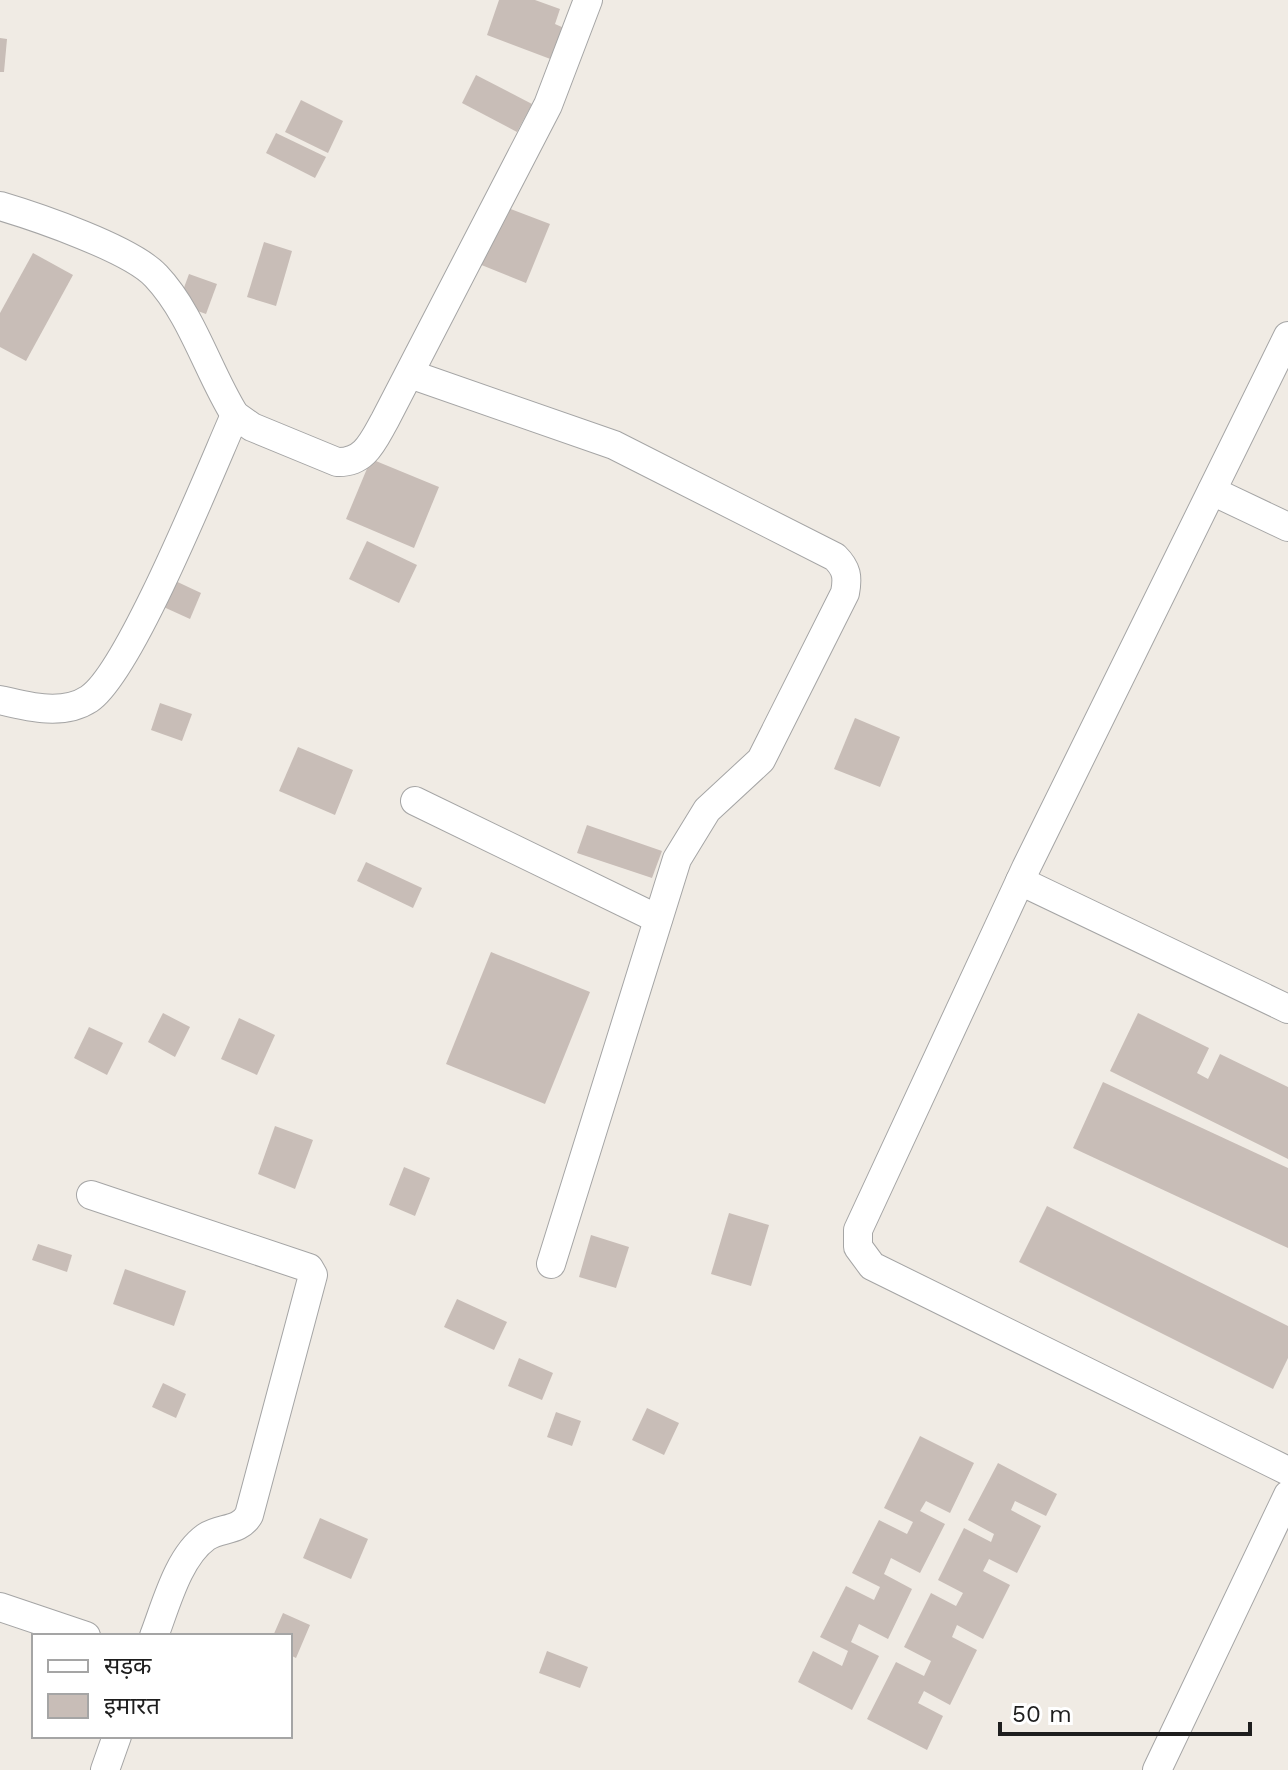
<svg xmlns="http://www.w3.org/2000/svg" width="1288" height="1770" viewBox="0 0 1288 1770" font-family="'Work Sans','Noto Sans Devanagari',sans-serif">
  <style>
    .building { fill: #c8bdb7 }
    .lines { fill: none; stroke-linecap: round; stroke-linejoin: round }
    .minor-casing { stroke: #a5a5a5; stroke-width: 30 }
    .minor { stroke: #fff; stroke-width: 28 }
  </style>
  <rect width="100%" height="100%" fill="#f0ebe4"/>
  <!-- building -->
  <g class="building">
    <path d="M499 0H535L560 9 555 24 564 28 553 60 487 35Z"/>
    <path d="M0 38 7 39 4 72H0Z"/>
    <path d="M476 75 532 104 517 132 462 103Z"/>
    <path d="M301 100 343 121 328 153 285 132Z"/>
    <path d="M276 133 326 157 315 178 266 153Z"/>
    <path d="M503 206 550 224 526 283 479 264Z"/>
    <path d="M264 242 292 251 276 306 247 297Z"/>
    <path d="M33 253 73 275 26 361 0 347V313Z"/>
    <path d="M189 274 217 284 206 314 178 304Z"/>
    <path d="M371 459 439 487 414 548 346 519Z"/>
    <path d="M367 541 417 565 399 603 349 579Z"/>
    <path d="M169 578 201 593 190 619 157 604Z"/>
    <path d="M160 703 192 714 182 741 151 730Z"/>
    <path d="M855 718 900 737 880 787 834 769Z"/>
    <path d="M298 747 353 770 335 815 279 791Z"/>
    <path d="M587 825 662 851 652 878 577 853Z"/>
    <path d="M366 862 422 888 413 908 357 881Z"/>
    <path d="M491 952 590 992 545 1104 446 1064Z"/>
    <path d="M163 1013 190 1027 175 1057 148 1042Z"/>
    <path d="M1138 1013 1209 1048 1197 1073 1208 1079 1220 1054 1288 1087V1159L1110 1071Z"/>
    <path d="M239 1018 275 1035 257 1075 221 1059Z"/>
    <path d="M89 1027 123 1043 107 1075 74 1058Z"/>
    <path d="M1103 1082 1288 1168V1248L1073 1148Z"/>
    <path d="M275 1126 313 1140 295 1189 258 1174Z"/>
    <path d="M404 1167 430 1178 415 1216 389 1205Z"/>
    <path d="M1047 1206 1288 1326V1358L1273 1389 1019 1262Z"/>
    <path d="M729 1213 769 1225 751 1286 711 1274Z"/>
    <path d="M591 1235 629 1247 616 1288 579 1277Z"/>
    <path d="M38 1244 72 1255 67 1272 32 1260Z"/>
    <path d="M125 1269 186 1291 174 1326 113 1304Z"/>
    <path d="M457 1299 507 1322 494 1350 444 1327Z"/>
    <path d="M519 1358 553 1373 542 1400 508 1386Z"/>
    <path d="M163 1383 186 1394 176 1418 152 1407Z"/>
    <path d="M647 1408 679 1423 664 1455 632 1440Z"/>
    <path d="M556 1412 581 1421 572 1446 547 1437Z"/>
    <path d="M920 1436 974 1463 950 1513 926 1501 920 1511 945 1524 920 1573 891 1558 884 1574 912 1589 888 1639 859 1624 851 1642 879 1656 852 1710 798 1682 813 1651 842 1666 848 1651 820 1637 846 1586 874 1600 880 1587 852 1573 879 1520 907 1534 913 1522 884 1508Z"/>
    <path d="M998 1463 1057 1494 1046 1516 1015 1501 1011 1510 1041 1526 1017 1573 989 1559 983 1571 1010 1585 983 1639 957 1625 952 1637 977 1650 950 1705 924 1691 918 1703 943 1716 927 1750 867 1719 896 1662 924 1676 931 1661 904 1647 931 1593 956 1606 963 1593 938 1580 964 1528 991 1542 994 1534 968 1520Z"/>
    <path d="M320 1518 368 1539 351 1579 303 1558Z"/>
    <path d="M283 1613 310 1625 296 1658 290 1655V1636H273Z"/>
    <path d="M547 1651 588 1667 580 1688 539 1673Z"/>
  </g>
  <g class="lines">
    <defs>
      <g id="minor">
        <path d="M0 206C37 217 131 249 156 276 192 314 208 372 235 415L252 427 337 462C365 463 373 441 385 420L548 105 588 0"/>
        <path d="M1288 336 1026 868 858 1230V1247L872 1266 1288 1471"/>
        <path d="M410 374 614 445 835 557C847 569 848 577 845 593L761 760 707 810 677 859 551 1264"/>
        <path d="M1212 491 1288 527"/>
        <path d="M0 700C29 707 63 716 89 699 130 672 211 469 235 415"/>
        <path d="M415 801 658 919"/>
        <path d="M1020 881 1288 1009"/>
        <path d="M91 1195 309 1268 313 1275 249 1515C239 1532 221 1527 206 1537 178 1557 166 1605 154 1636"/>
        <path d="M0 1607 86 1636"/>
        <path d="M105 1770 117 1736"/>
        <path d="M1157 1770 1288 1495"/>
      </g>
    </defs>
    <!-- minor casing -->
    <use href="#minor" class="minor-casing"/>
    <!-- minor -->
    <use href="#minor" class="minor"/>
  </g>
  <!-- legend -->
  <rect x="32" y="1634" width="260" height="104" fill="#ffffff" stroke="#a5a5a5" stroke-width="2"/>
  <rect x="48" y="1660" width="40" height="12" fill="#ffffff" stroke="#a5a5a5" stroke-width="2"/>
  <text x="104" y="1674" font-size="24" fill="#1e1e1e">सड़क</text>
  <rect x="48" y="1694" width="40" height="24" fill="#c8bdb7" stroke="#a5a5a5" stroke-width="2"/>
  <text x="104" y="1714" font-size="24" fill="#1e1e1e">इमारत</text>
  <!-- scale -->
  <path d="M1000 1722v12h250v-12" fill="none" stroke="#1e1e1e" stroke-width="4"/>
  <text x="1012" y="1722" font-size="24" fill="#1e1e1e" stroke="#ffffff" stroke-width="6" paint-order="stroke">50 m</text>
</svg>
